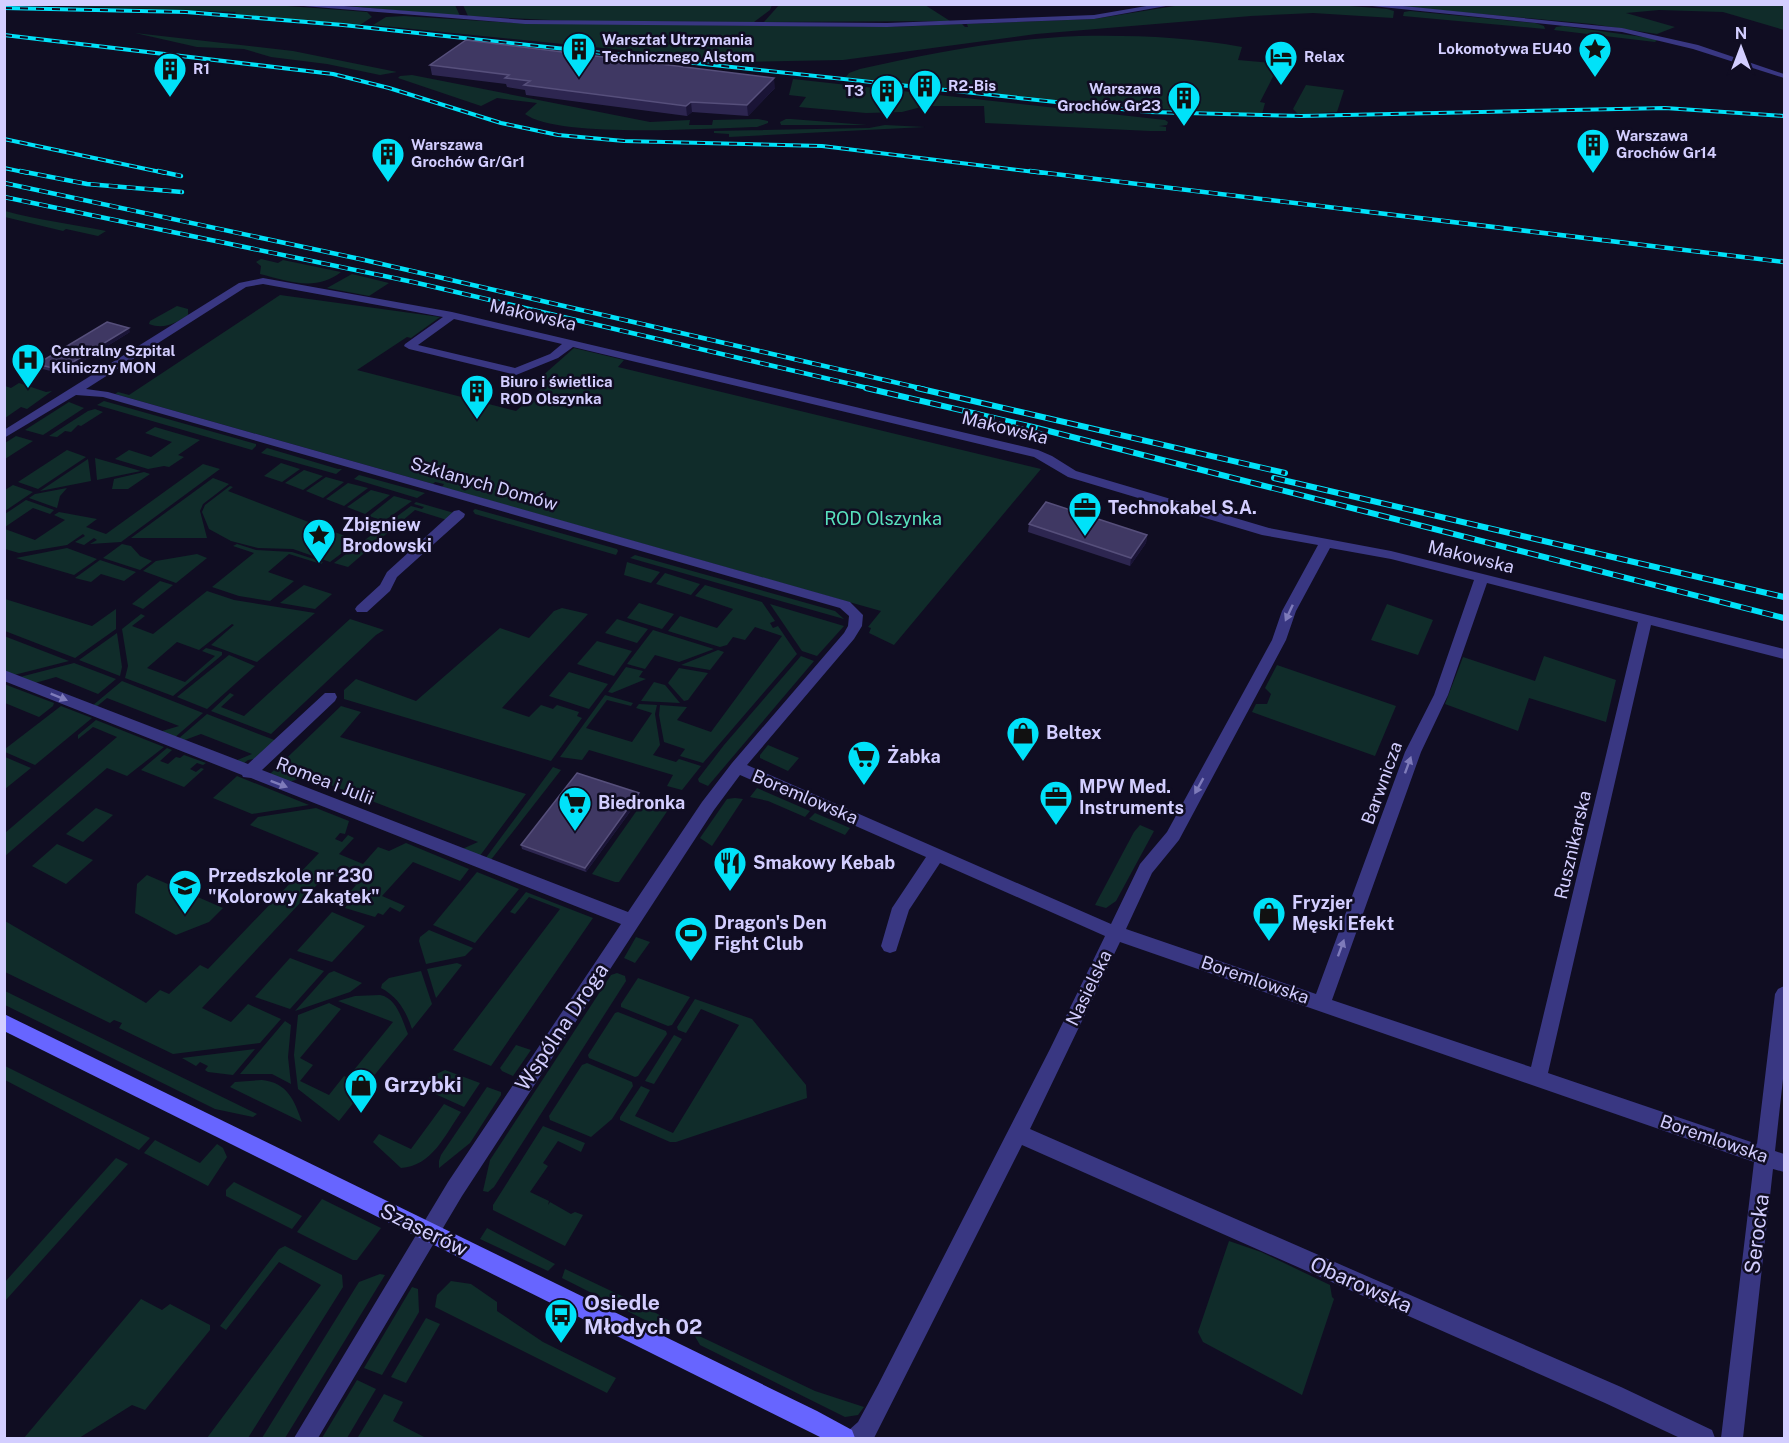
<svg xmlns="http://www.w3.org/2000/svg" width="1789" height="1443" viewBox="0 0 1789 1443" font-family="'Public Sans',sans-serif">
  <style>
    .green { fill: #102c2a }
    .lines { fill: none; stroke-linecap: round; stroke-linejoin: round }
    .street { fill: #393782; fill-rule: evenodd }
    .secondary { fill: #6765ff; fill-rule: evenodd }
    .rail-far2-casing { stroke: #00e2f9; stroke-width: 4 }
    .rail-far1-casing { stroke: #00e2f9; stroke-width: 4.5 }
    .rail-casing { stroke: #00e2f9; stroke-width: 6 }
    .rail-far2 { stroke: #100d22; stroke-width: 2; stroke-dasharray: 8; stroke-linecap: butt }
    .rail-far1 { stroke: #100d22; stroke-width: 3; stroke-dasharray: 9; stroke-linecap: butt }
    .rail { stroke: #100d22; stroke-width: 4; stroke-dasharray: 11; stroke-linecap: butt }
    .wall { fill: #2d2650 }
    .shaded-wall { fill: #1a1436 }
    .building { fill: #3f3863; stroke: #564f7b; stroke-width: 1.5 }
    .oneway { fill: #7e7bba }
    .labels { text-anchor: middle; stroke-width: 5; stroke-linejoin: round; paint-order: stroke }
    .far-poi-label { font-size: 15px; font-weight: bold; fill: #d3ceff; stroke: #100d22; text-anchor: start }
    .street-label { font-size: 18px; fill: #d3ceff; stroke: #100d22 }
    .poi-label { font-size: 18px; font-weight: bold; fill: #d3ceff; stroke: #100d22; text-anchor: start }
    .park-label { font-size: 18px; fill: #58e1bd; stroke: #100d22 }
    .near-street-label { font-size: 21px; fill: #d3ceff; stroke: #100d22 }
    .near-poi-label { font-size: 21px; font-weight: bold; fill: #d3ceff; stroke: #100d22; text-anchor: start }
  </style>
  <rect width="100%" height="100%" fill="#100d22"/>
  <!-- green -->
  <g class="green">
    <path d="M261 4 367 12 372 17 360 25 234 14 236 12 37 5Z"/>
    <path d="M780 4 925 5 950 21 764 22Z"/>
    <path d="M1187 4 1338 5 1387 9 1394 11 1393 18 1313 13 1251 16 1036 34 843 60 742 62 373 25 386 17 404 16 515 23 893 27 962 24 965 27H968L967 24 1094 19Z"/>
    <path d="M336 5H455L460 16Z"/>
    <path d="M463 5H772L770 10 754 22 571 21 468 16Z"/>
    <path d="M1400 5H1784V30L1723 12 1659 10 1626 13 1675 27 1657 34 1592 24 1405 7Z"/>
    <path d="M1410 11 1535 23 1544 26 1545 29 1403 16 1404 12Z"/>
    <path d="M1563 26 1658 39 1655 42 1554 30 1556 27Z"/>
    <path d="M135 33 293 51 397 72 380 75 327 64 271 57 244 49 197 47Z"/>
    <path d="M1079 36C1135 35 1188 37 1242 47L1238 60 1282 64 1279 65 1260 102 1265 103 1262 114 1082 105 846 77 849 73 860 69C932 53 1005 39 1079 36Z"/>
    <path d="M412 75 650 122 690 120 689 125H712L713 120 758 119 768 121V123L757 127C711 128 558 139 525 114L537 103 497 98 481 106 398 78 400 76Z"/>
    <path d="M793 79 1165 120 1168 122 1167 125 1159 126 1166 127V131H1150L985 123 984 106H925L902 112 866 113 799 107 806 97 789 95Z"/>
    <path d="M1306 85 1344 90 1337 112 1298 114 1293 109Z"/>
    <path d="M786 119H791L867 125H781L780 122Z"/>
    <path d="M885 125 925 127 729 137V134L714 133V131L869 128Z"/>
    <path d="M5 211C38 220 72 224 106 231L98 236 66 229 63 231 5 217Z"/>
    <path d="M261 259 278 263 283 260 341 272C316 292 288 281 260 274L261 266 256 262Z"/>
    <path d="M352 274 389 283 369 296 327 288Z"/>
    <path d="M280 295 440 317 411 338 407 337 357 370 512 410 516 411 550 381 540 378 574 348 624 360 618 367 1041 469 894 645 869 633 871 628 868 627 881 611 442 487 444 484 435 482 433 484 115 394 118 392 129 395Z"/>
    <path d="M177 306 188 309V315C176 323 164 330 149 324L150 321Z"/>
    <path d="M19 383 46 392 52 391 27 409 21 407 5 418V386L11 388Z"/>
    <path d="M104 401 256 444V446L252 450 97 405Z"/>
    <path d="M69 402 84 408 43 435 25 430Z"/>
    <path d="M95 409 103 412 81 426 78 425 71 432 65 431 57 437 49 436 88 411Z"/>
    <path d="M155 427 200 440 178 455 184 457 169 467 164 466 148 469 115 459 129 450 151 457 172 442 145 433Z"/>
    <path d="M16 436 33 441 5 459V443Z"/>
    <path d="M267 448 338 469H342L336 474 261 453Z"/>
    <path d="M67 450 86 457 38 489 18 482Z"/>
    <path d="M95 458 141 471 97 480Z"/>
    <path d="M88 459 91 481 40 491Z"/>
    <path d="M281 463 300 469 282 482 264 476Z"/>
    <path d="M203 464 220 469 121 542 90 544 97 540 94 538 84 545 75 542 85 536 83 534 67 545 19 553 5 549V529L35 540 65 520 54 515 59 512 97 519 86 527 106 534Z"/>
    <path d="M304 470 323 476 303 490 285 483Z"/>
    <path d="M144 472 150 474 128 489H112L114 479Z"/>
    <path d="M359 475 425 493 417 498 354 479Z"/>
    <path d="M326 477 344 482 323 498 306 491Z"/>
    <path d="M213 478 229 484 203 504 200 511 207 538H131Z"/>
    <path d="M348 483 368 488 344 506 326 499Z"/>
    <path d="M13 485 33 492 5 511V490Z"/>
    <path d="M230 486 233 487 228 491 358 541 330 562 293 549 258 548 231 541 209 529 202 512 205 505Z"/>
    <path d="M67 488 60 496 57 508 29 498 35 494Z"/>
    <path d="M371 490 390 495 365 514 347 507Z"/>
    <path d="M394 496 412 501 384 521 369 516Z"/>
    <path d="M26 500 54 510 50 514 33 508 5 527V514Z"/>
    <path d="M416 502 454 513 447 520 415 510 396 526 388 523 411 506 422 509 424 507 414 504Z"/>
    <path d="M475 509 617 549 618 551 616 555 475 514 473 511Z"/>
    <path d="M385 525 393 528 348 567 334 563Z"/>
    <path d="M122 544 131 546 140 556 152 561 140 570 103 558Z"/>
    <path d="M237 544 256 550 292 552 323 562 321 564 289 554 268 572 294 581 270 601 239 596 212 587 254 553 233 546Z"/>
    <path d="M67 548 97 559 74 575 16 558Z"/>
    <path d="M197 554 207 558 176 583 143 571 156 561Z"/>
    <path d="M635 555 835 611 844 619 630 558Z"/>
    <path d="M100 560 136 572 124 581 101 574 91 582 75 578Z"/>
    <path d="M627 562 660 572 651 583 624 575Z"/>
    <path d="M665 573 700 584 691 595 656 584Z"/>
    <path d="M160 581 173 585 143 609 132 604Z"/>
    <path d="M304 585 332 594 315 609 280 603Z"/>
    <path d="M705 585 762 602 775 621 770 623 773 628 778 626 797 654 703 763 680 756 685 749 664 742 659 715 660 705 687 707 677 720 711 732 782 636 755 627 745 640 733 637 727 645 720 647 668 631 680 616 717 628 733 609 695 596Z"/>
    <path d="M207 591 234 600 315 613 257 662 211 645 234 625 232 624 199 650 177 642 147 668 185 682 215 656 202 651 206 648 222 652V655L173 696 125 678 128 666 122 629 141 614 145 616 132 626 153 634Z"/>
    <path d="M5 599 92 626 116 609V629L75 658 5 631Z"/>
    <path d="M639 603 674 614 662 629 627 618Z"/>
    <path d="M770 604 844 626 817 656 802 651Z"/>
    <path d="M1387 604 1433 620 1418 655 1371 640Z"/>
    <path d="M562 608 588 614 502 708 529 717 541 705 553 709 557 705 579 712 577 716 582 718 551 761 344 699V690L356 679 416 701 500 628 529 638 554 611Z"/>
    <path d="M350 619 384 630 376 635 271 734 211 711 230 693 234 695 221 707 244 716Z"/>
    <path d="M617 619 648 629 637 643 605 633Z"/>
    <path d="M653 630 714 649 679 662 655 655 645 669 627 664Z"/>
    <path d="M117 633 122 667 120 676 79 660Z"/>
    <path d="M4 636 69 661 14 675 5 671Z"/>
    <path d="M597 641 632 651 614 676 577 664Z"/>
    <path d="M718 650 724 652 710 670 681 665Z"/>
    <path d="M229 655 255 666 207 709 177 697Z"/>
    <path d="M801 656 814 661 708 786 699 782 698 779 724 745Z"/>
    <path d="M1544 656 1616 680 1606 722 1529 698 1518 731 1445 704 1463 657 1535 681Z"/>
    <path d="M74 663 116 679 98 694 56 677 35 683 20 677Z"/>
    <path d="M1277 665 1396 706 1375 756 1252 712 1256 704H1267L1271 694 1265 688Z"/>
    <path d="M626 667 643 671 639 677 646 679 612 693 608 692Z"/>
    <path d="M679 668 708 673 688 700 684 701 668 683Z"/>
    <path d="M569 672 608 684 589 709 549 696Z"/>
    <path d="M122 681 203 713 174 738 159 732 179 726 107 698 96 707 92 706Z"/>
    <path d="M654 682 665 685 680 703 641 701Z"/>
    <path d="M4 684 54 703 53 706 39 717 5 703Z"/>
    <path d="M605 695 633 703 631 706 607 700 586 728 632 742 652 713 636 708 639 704 657 705 655 714 660 745 653 755 676 762 679 759 701 766 682 790 667 786 673 775 589 750 582 760 560 757Z"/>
    <path d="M61 706 92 718 35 765 5 752V749Z"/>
    <path d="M341 706 361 712 340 737 526 794 479 857 460 850 478 842 307 776 289 782 270 774Z"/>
    <path d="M207 714 277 741 259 758 248 760 243 764 235 761 252 754 201 734 182 741 178 739Z"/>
    <path d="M96 720 164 747 127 776 107 768 5 856V833L117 737 93 727 78 739V735Z"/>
    <path d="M768 745 799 758 788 771 760 758V755Z"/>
    <path d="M167 748 172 750 160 761 168 764 176 757 180 758 184 755 206 763 203 765 197 763 190 769 196 772 201 768 204 769 184 787 141 770Z"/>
    <path d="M5 757 31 768 5 789Z"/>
    <path d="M553 767 561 770 490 861 485 859Z"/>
    <path d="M237 776 309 805 252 814 213 798Z"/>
    <path d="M757 788 810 811 805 817 768 801 750 797Z"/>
    <path d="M735 798 743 799 712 846 700 838 727 799Z"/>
    <path d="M645 799 666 807 668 810 619 882H615L592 874Z"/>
    <path d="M96 808 113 815 83 842 66 834Z"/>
    <path d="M316 808 349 821 345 834 340 833 335 839 342 842 348 835 354 838 339 854 363 864 378 847 389 851 406 843 469 869 460 881 413 862 382 896 405 906 400 912 390 907 383 915 378 913 375 917 345 908 349 902 343 900 356 885 328 873 202 1008 231 1022 248 1004 281 1019 260 1043 173 1054 119 1028 122 1023 114 1020 110 1023 5 972V921L146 1003 160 990 169 994 200 965 208 969 319 853 250 825 258 817Z"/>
    <path d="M815 813 850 828 845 835 809 819Z"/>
    <path d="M1140 825 1154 831 1116 901 1106 908 1095 905 1134 832Z"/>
    <path d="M57 844 93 860 66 884 32 866Z"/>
    <path d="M477 872 519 889 475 943 433 925Z"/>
    <path d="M147 875 223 908 209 922 176 935 135 913 137 884Z"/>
    <path d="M526 892 593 918 491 1066 453 1050 560 909 529 897 515 914 510 912Z"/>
    <path d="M332 912 365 926 332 962 297 951Z"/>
    <path d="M429 930 473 948 465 956 426 964 419 941 420 937Z"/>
    <path d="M636 937 650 942 635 963 624 958Z"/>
    <path d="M290 958 324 971 290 1009 255 997Z"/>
    <path d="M457 963 462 965 436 998 427 969Z"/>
    <path d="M334 971 362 983 350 992 295 1011 329 973Z"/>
    <path d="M421 971 432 1004 412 1029C406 1011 398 997 381 988L382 984 389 978Z"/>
    <path d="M617 973 625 976 626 981 494 1187 488 1192 483 1191 490 1160 611 975Z"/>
    <path d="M638 978 690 997 672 1025 668 1026 621 1007V1004Z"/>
    <path d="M4 991H5L257 1114 253 1117 215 1109 5 1005Z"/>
    <path d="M380 995C397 998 402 1020 408 1034L372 1078 354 1070 393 1022 338 1001 355 996Z"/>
    <path d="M695 999 752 1019 806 1085 807 1098 676 1142H670L620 1120V1117L641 1086 650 1090 635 1116 673 1133 739 1025 701 1009 686 1033 678 1030 677 1027Z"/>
    <path d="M329 1003 341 1009 300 1058 313 1065 300 1081 329 1095 344 1076 366 1087 339 1121 298 1089 294 1055 298 1015Z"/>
    <path d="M618 1012 666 1031 667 1034 638 1076 635 1077 589 1058 588 1055 615 1013Z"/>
    <path d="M285 1021 291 1025 288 1057 291 1084 272 1074H240Z"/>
    <path d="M674 1035 682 1039 654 1084 645 1081Z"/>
    <path d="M516 1045 531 1050 513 1076 502 1071 500 1068Z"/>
    <path d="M255 1049 233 1075 208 1072 205 1070 208 1066 200 1062 196 1066 182 1058Z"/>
    <path d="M587 1063 632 1082 633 1086 612 1119 591 1137 550 1120 549 1116 582 1065Z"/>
    <path d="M4 1066H5L150 1138 139 1150 5 1080Z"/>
    <path d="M445 1070 480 1083 464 1107 422 1088 430 1077Z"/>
    <path d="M262 1080C288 1083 294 1100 302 1122L230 1087 235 1082Z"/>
    <path d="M487 1087 501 1092V1095L470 1143 439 1168V1161L441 1155Z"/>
    <path d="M444 1104 461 1112C445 1135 432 1166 401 1168L373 1142 379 1134 411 1149Z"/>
    <path d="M543 1126 585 1143 581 1152 558 1141 543 1163 548 1166 530 1192 549 1201 548 1205 550 1202 571 1214 575 1212 583 1215 565 1246 493 1210V1205Z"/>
    <path d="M155 1140 200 1163 217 1144 223 1148 227 1157 208 1186 144 1153Z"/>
    <path d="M116 1158 128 1164 5 1301V1282Z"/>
    <path d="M234 1182 302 1216 292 1229 226 1196V1190Z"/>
    <path d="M322 1199 381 1228 357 1260H353L297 1232Z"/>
    <path d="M487 1228 555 1264 548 1271 480 1239Z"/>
    <path d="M1229 1241 1261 1252 1330 1285 1332 1297 1334 1299 1302 1395 1203 1342 1198 1332Z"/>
    <path d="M285 1246 342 1275 343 1287 248 1438H207L321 1285 279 1262 226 1330 220 1326 279 1249Z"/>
    <path d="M565 1269 647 1308 670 1321 666 1325H655L562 1278Z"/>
    <path d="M380 1274 385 1275 285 1438H262L359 1282Z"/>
    <path d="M451 1281 471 1284 497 1302V1311L543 1342 616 1378 607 1393 435 1307 437 1295Z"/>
    <path d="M412 1287 418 1289 419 1312 382 1375 364 1368Z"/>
    <path d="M141 1299 162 1310 170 1304 210 1325V1330L145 1410 132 1405 79 1438H24Z"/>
    <path d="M426 1318 440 1324 406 1383 391 1377Z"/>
    <path d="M693 1333 815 1391 864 1407 858 1415 845 1417 700 1345Z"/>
    <path d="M357 1380 376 1389 347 1438H322Z"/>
    <path d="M384 1394 403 1402 393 1421 426 1438 358 1437Z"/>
  </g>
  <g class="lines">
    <!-- street -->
    <g class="street">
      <path d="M279 4H318L525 20 887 23 1094 15 1158 4H1177L1094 19 887 27 525 24Z"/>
      <path d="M1353 4H1383L1622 28 1698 45 1784 74V78L1693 49 1622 32Z"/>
      <path d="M263 278 452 312 1038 450 1052 456 1076 471 1269 528 1391 551 1784 649V659L1651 625 1548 1073 1757 1144 1775 994 1778 989 1784 986V1070L1775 1151 1784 1154V1172L1773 1169 1743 1438H1721L1754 1162 1120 942 1030 1129 1621 1387 1712 1430 1715 1438H1680L1605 1403 1022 1145 874 1438H846L849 1430 858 1422 878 1385 1050 1049 1105 936 940 863 909 910 896 951 890 953 884 951 881 946 892 908 926 857 740 775 714 810 462 1196 318 1438H294L448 1182 621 924 251 778 243 777 242 775 4 681V670L248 764 325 693H335L337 697 335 701 262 770 628 912 702 802 732 763 844 633 848 626 849 616 840 608 103 397 76 395 4 438V430L239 283ZM263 284 443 317 405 344 404 346 409 349 516 375 558 358 573 347 1034 457 1068 477 1262 535 1318 545 1282 611 1272 640 1167 832 1140 864 1111 924 747 765 854 639 862 626 863 615 850 602 108 392 86 389 246 287ZM454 319 562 344 550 354 515 368 418 345ZM1330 548 1391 559 1474 580 1434 695 1405 752 1316 994 1126 929 1152 873 1179 840 1286 640 1296 611ZM1487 583 1638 622 1531 1067 1332 1000 1421 752 1448 695Z"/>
      <path d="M459 510 465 514 464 517 397 577 390 591 367 612H357L355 609 357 606 380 585 387 572 454 511Z"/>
    </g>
    <!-- secondary -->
    <path class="secondary" d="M4 1014 817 1411 852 1430 855 1438H822L4 1031Z"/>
    <defs>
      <g id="rail-far2">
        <path d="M4 8 186 12 343 25 1149 112 1301 116 1665 108 1784 116"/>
        <path d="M4 35 333 74 389 88 501 123 558 135 624 141 822 146 1043 173"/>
        <path d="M4 139 165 173"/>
        <path d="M4 168 28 173"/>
      </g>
      <g id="rail-far1">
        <path d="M20 171 87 184 182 192"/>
        <path d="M158 171 181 176"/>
        <path d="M1030 171 1784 262"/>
        <path d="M4 183 360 259 924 389"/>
        <path d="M4 197 413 282 872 389"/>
      </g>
      <g id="rail">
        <path d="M866 388 1033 427 1784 618"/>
        <path d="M917 388 1285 473"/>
        <path d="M1274 478 1784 597"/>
      </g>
    </defs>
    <!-- rail-far2 casing -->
    <use href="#rail-far2" class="rail-far2-casing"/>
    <!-- rail-far1 casing -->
    <use href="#rail-far1" class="rail-far1-casing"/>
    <!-- rail casing -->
    <use href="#rail" class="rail-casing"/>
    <!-- rail-far2 -->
    <use href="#rail-far2" class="rail-far2"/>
    <!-- rail-far1 -->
    <use href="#rail-far1" class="rail-far1"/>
    <!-- rail -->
    <use href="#rail" class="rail"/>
  </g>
  <!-- wall -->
  <g class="wall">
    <path d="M430 65 775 88 748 116 692 112 687 116 526 95 525 90 507 87 506 84 432 75Z"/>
    <path d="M130 332 62 374 39 368 37 364Z"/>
    <path d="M1029 524 1147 535 1146 543 1130 566 1028 532Z"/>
    <path d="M639 793 640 798 586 872 522 849 521 845Z"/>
  </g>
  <!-- shaded-wall -->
  <g class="shaded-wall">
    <path d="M774 78 775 88 748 116 747 105Z"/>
    <path d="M691 102 692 112 687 116 686 106Z"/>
    <path d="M129 328 130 332 62 374 60 370Z"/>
    <path d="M1147 535 1146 543 1130 566 1131 558Z"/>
    <path d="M639 793 640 798 586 872 585 868Z"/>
  </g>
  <!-- building -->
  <g class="building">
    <path d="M466 40 774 78 747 105 691 102 686 106 524 85 530 81 505 78 509 75 430 65Z"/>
    <path d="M107 322 129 328 60 370 37 364Z"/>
    <path d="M1046 502 1147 535 1131 558 1029 524Z"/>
    <path d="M577 773 639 793 585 868 521 845Z"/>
  </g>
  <!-- one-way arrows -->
  <defs><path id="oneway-solid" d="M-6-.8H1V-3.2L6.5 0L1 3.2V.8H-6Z" transform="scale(1.5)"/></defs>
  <g class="oneway">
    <use href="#oneway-solid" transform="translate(1289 613) rotate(115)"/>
    <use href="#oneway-solid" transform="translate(59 697) rotate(22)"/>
    <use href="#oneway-solid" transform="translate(1408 765) rotate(-70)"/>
    <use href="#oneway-solid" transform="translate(279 784) rotate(21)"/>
    <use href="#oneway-solid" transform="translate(1199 786) rotate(119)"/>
    <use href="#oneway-solid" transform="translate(1341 948) rotate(-70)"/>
  </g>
  <!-- icons -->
  <defs>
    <symbol id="building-pin" viewBox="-11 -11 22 30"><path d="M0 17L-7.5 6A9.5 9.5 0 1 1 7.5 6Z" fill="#00e2f9" stroke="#100d22"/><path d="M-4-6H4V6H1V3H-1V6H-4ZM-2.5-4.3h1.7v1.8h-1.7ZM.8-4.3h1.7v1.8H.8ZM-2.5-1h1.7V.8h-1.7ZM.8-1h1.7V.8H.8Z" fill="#111"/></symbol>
    <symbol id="sight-pin" viewBox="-11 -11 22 30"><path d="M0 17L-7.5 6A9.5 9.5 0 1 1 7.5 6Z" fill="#00e2f9" stroke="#100d22"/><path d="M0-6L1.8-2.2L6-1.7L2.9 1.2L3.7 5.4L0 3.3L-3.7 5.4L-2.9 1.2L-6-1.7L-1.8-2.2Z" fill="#111"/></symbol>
    <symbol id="hotel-pin" viewBox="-11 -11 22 30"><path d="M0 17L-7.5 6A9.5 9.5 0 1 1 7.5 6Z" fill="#00e2f9" stroke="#100d22"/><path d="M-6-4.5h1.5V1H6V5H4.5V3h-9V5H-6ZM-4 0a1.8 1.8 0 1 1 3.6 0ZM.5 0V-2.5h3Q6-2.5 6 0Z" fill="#111"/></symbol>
    <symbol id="hospital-pin" viewBox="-11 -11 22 30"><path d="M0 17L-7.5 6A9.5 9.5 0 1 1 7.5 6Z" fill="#00e2f9" stroke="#100d22"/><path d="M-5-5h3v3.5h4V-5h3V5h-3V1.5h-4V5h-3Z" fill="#111"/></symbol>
    <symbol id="office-pin" viewBox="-11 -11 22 30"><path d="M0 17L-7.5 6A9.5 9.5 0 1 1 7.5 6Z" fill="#00e2f9" stroke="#100d22"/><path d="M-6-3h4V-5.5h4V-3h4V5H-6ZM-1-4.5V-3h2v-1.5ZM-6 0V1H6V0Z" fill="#111"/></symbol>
    <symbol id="shop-pin" viewBox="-11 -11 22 30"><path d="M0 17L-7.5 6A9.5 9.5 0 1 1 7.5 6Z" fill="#00e2f9" stroke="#100d22"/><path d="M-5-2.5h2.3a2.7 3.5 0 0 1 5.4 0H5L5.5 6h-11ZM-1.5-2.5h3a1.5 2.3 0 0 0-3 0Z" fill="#111"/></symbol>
    <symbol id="supermarket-pin" viewBox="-11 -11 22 30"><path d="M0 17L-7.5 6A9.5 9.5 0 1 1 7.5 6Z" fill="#00e2f9" stroke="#100d22"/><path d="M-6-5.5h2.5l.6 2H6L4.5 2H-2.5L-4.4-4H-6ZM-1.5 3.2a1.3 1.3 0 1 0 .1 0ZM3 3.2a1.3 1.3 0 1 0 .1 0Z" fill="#111"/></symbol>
    <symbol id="restaurant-pin" viewBox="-11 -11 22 30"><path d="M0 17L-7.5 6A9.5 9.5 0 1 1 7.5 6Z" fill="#00e2f9" stroke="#100d22"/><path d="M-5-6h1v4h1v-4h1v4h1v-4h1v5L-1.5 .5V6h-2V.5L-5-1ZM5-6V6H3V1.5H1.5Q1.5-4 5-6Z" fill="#111"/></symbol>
    <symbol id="school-pin" viewBox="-11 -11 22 30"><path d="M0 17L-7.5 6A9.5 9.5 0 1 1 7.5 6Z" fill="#00e2f9" stroke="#100d22"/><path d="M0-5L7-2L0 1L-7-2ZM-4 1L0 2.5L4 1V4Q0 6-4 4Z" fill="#111"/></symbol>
    <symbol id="stadium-pin" viewBox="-11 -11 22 30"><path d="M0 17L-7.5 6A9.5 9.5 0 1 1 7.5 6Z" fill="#00e2f9" stroke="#100d22"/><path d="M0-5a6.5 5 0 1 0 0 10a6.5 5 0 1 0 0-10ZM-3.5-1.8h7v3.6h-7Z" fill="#111"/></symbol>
    <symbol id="bus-pin" viewBox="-11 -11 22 30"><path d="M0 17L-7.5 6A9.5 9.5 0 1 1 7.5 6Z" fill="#00e2f9" stroke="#100d22"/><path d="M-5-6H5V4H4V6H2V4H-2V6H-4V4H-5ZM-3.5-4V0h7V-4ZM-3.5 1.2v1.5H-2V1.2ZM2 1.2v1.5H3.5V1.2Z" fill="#111"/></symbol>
  </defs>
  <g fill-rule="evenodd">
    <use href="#building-pin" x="560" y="30" width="38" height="52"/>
    <use href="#sight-pin" x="1576" y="30" width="38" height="52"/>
    <use href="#hotel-pin" x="1262" y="38" width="38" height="52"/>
    <use href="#building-pin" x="151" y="50" width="38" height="52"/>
    <use href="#building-pin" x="906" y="67" width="38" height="52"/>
    <use href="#building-pin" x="868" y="72" width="38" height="52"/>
    <use href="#building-pin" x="1165" y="79" width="38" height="52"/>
    <use href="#building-pin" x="1574" y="126" width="38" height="52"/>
    <use href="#building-pin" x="369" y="135" width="38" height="52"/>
    <use href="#hospital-pin" x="9" y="341" width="38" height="52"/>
    <use href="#building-pin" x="458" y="372" width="38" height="52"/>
    <use href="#office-pin" x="1066" y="489" width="38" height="52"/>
    <use href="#sight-pin" x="300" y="516" width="38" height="52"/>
    <use href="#shop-pin" x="1004" y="714" width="38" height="52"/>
    <use href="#supermarket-pin" x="845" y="738" width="38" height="52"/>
    <use href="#office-pin" x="1037" y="778" width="38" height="52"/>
    <use href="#supermarket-pin" x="556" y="784" width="38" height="52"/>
    <use href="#restaurant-pin" x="711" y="844" width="38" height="52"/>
    <use href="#school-pin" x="166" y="867" width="38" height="52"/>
    <use href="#shop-pin" x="1250" y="894" width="38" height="52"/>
    <use href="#stadium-pin" x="672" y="914" width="38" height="52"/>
    <use href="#shop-pin" x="342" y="1066" width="38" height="52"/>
    <use href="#bus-pin" x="542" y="1296" width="38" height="52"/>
  </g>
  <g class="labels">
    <!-- far-poi labels -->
    <g class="far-poi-label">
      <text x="602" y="45">Warsztat Utrzymania<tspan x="602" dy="17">Technicznego Alstom</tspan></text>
      <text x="1572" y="54" text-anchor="end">Lokomotywa EU40</text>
      <text x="1304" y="62">Relax</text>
      <text x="193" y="74">R1</text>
      <text x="948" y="91">R2-Bis</text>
      <text x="1161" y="94" text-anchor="end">Warszawa<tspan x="1161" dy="17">Grochów Gr23</tspan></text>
      <text x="864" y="96" text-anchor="end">T3</text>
      <text x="1616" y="141">Warszawa<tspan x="1616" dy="17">Grochów Gr14</tspan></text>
      <text x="411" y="150">Warszawa<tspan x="411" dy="17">Grochów Gr/Gr1</tspan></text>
      <text x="51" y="356">Centralny Szpital<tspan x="51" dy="17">Kliniczny MON</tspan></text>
      <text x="500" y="387">Biuro i świetlica<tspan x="500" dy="17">ROD Olszynka</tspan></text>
    </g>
    <!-- street labels -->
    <g class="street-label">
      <text transform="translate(533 315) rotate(13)" y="6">Makowska</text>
      <text transform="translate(1005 428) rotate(14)" y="6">Makowska</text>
      <text transform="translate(484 484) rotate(16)" y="6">Szklanych Domów</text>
      <text transform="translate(1471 557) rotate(14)" y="6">Makowska</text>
      <text transform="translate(325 781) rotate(21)" y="6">Romea i Julii</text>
      <text transform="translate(1382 783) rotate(-70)" y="6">Barwnicza</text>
      <text transform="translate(805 797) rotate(23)" y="6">Boremlowska</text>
      <text transform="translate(1573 845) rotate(-77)" y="6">Rusznikarska</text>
      <text transform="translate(1255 980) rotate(19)" y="6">Boremlowska</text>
      <text transform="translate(1089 988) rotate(-64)" y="6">Nasielska</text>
      <text transform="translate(1714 1139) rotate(19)" y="6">Boremlowska</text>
    </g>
    <!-- poi labels -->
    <g class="poi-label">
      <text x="1108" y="514">Technokabel S.A.</text>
      <text x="342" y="531">Zbigniew<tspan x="342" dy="21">Brodowski</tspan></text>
      <text x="1046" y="739">Beltex</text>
      <text x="887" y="763">Żabka</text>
      <text x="1079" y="793">MPW Med.<tspan x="1079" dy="21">Instruments</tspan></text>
      <text x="598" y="809">Biedronka</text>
      <text x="753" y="869">Smakowy Kebab</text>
      <text x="208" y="882">Przedszkole nr 230<tspan x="208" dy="21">"Kolorowy Zakątek"</tspan></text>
      <text x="1292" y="909">Fryzjer<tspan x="1292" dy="21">Męski Efekt</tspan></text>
      <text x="714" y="929">Dragon's Den<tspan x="714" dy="21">Fight Club</tspan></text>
    </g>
    <!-- park labels -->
    <g class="park-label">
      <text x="883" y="525">ROD Olszynka</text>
    </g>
    <!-- near-street labels -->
    <g class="near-street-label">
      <text transform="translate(562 1027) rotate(-56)" y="7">Wspólna Droga</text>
      <text transform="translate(424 1230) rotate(26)" y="7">Szaserów</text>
      <text transform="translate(1757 1234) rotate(-83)" y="7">Serocka</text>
      <text transform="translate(1361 1285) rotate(24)" y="7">Obarowska</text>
    </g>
    <!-- near-poi labels -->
    <g class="near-poi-label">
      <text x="384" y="1092">Grzybki</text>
      <text x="584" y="1310">Osiedle<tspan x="584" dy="24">Młodych 02</tspan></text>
    </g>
  </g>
  <!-- border -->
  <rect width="1789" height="1443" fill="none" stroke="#d3ceff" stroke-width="12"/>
  <!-- north arrow -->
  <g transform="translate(1741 48)" stroke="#100d22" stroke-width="4.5" paint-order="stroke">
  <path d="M0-4.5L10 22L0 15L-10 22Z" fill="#d3ceff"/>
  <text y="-9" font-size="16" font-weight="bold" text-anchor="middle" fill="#d3ceff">N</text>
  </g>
</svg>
